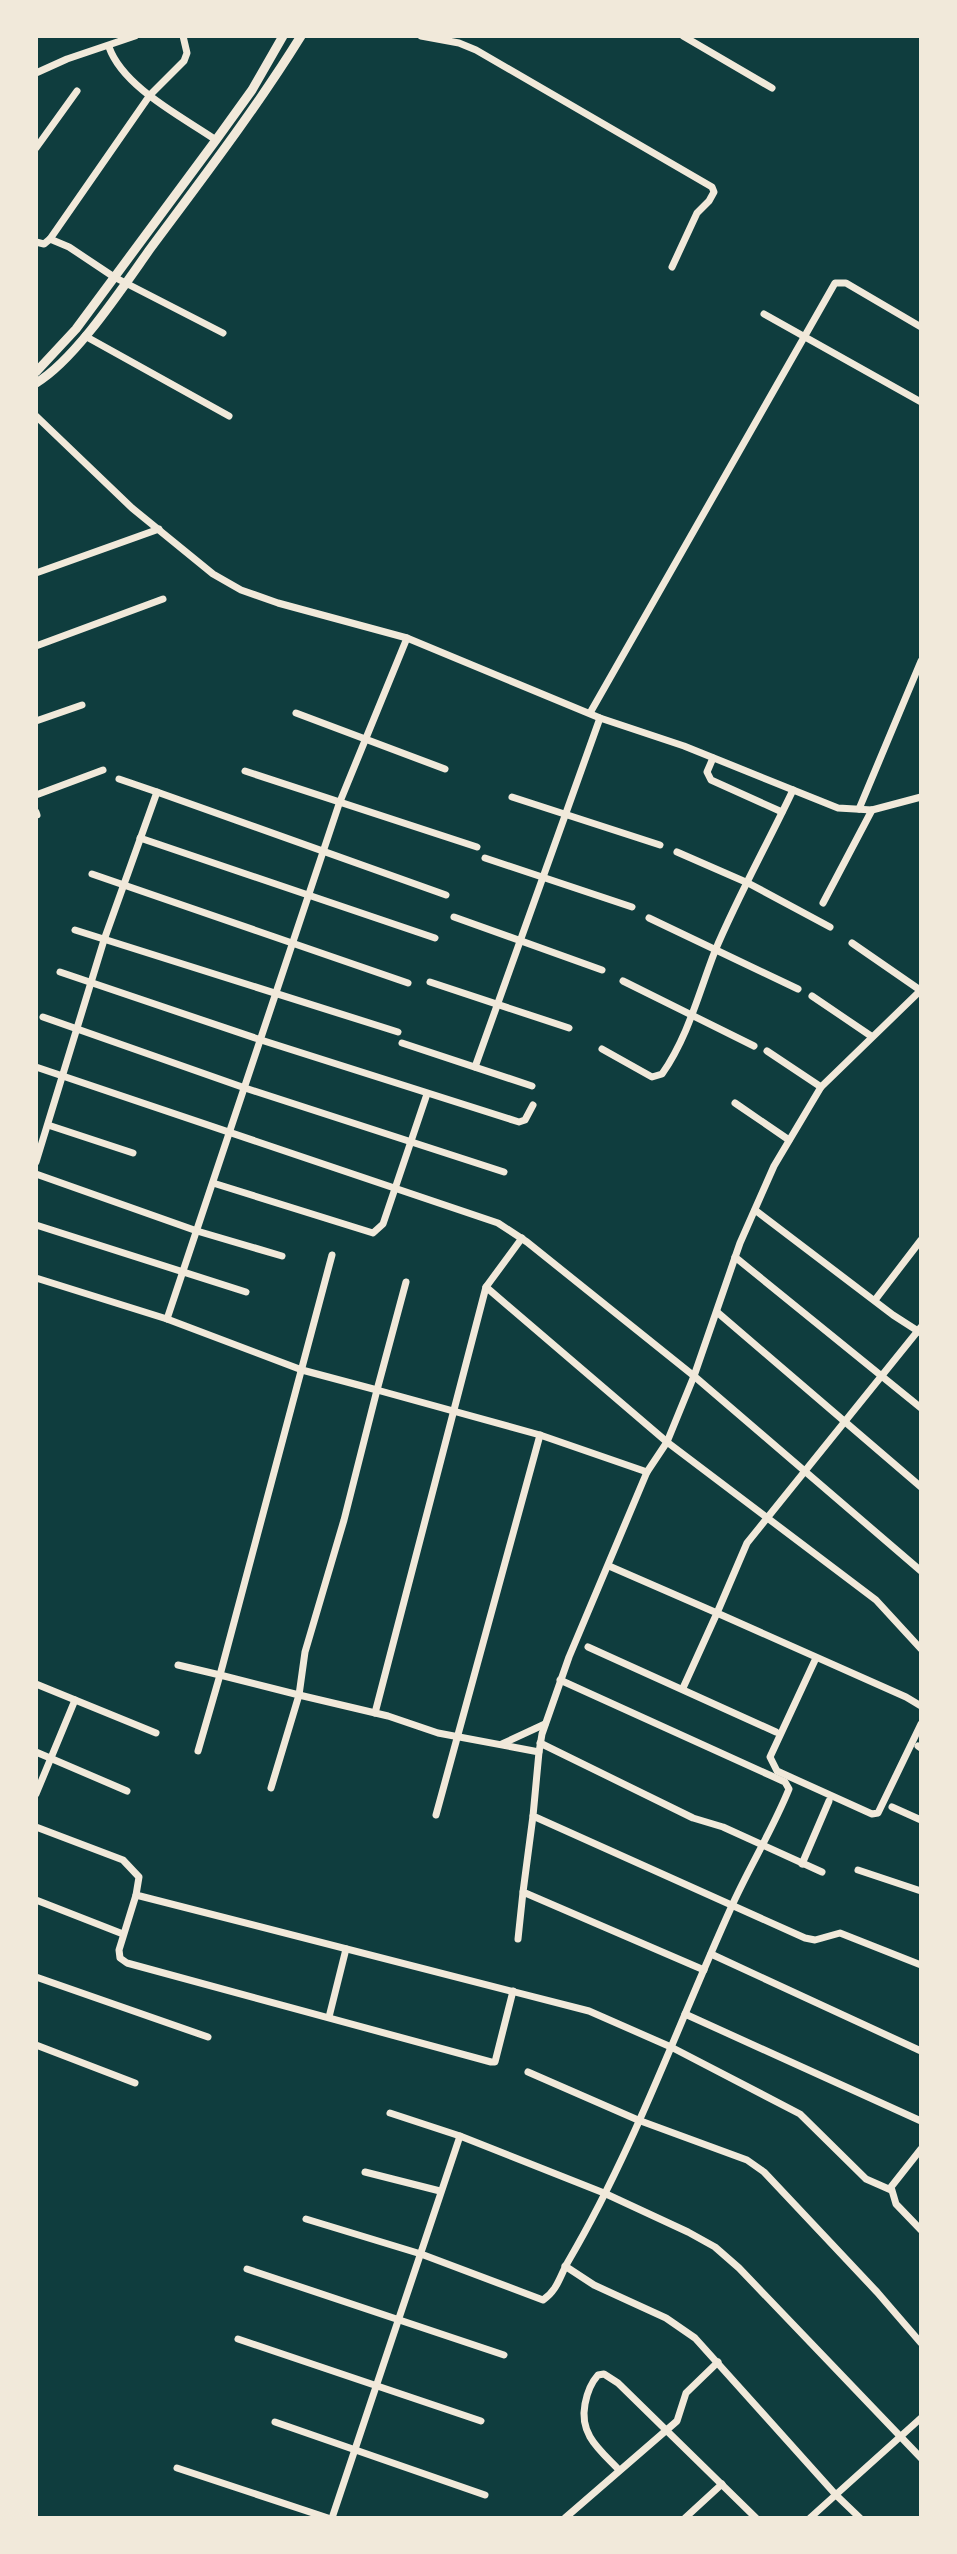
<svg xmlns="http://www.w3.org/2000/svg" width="957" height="2554" viewBox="0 0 957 2554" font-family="Rubik,sans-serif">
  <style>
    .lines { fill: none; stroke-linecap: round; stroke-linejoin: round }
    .minor { stroke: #f1e9da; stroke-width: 7 }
    .tertiary { stroke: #f1e9da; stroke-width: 9 }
  </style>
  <rect width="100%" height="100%" fill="#0f3d3e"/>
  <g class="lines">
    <!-- minor -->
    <g class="minor">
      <path d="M421 36 459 43 476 50 712 187 714 192 709 201 697 213 672 267"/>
      <path d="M683 36 772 88"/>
      <path d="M109 47C123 87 181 116 216 140"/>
      <path d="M36 73 67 59 135 36"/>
      <path d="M36 148 77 91"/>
      <path d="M50 239 150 95 184 61 187 53 183 36"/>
      <path d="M36 242 44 244 50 239 69 247 114 277 223 333"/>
      <path d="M764 314 921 402"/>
      <path d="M85 336 229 416"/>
      <path d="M36 416 132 508 213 574 241 590 278 603 407 638 600 718 684 746 838 808 872 810 921 797"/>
      <path d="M36 573 159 529"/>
      <path d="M36 646 163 599"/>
      <path d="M296 713 445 769"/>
      <path d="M590 713 835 283H846L921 327"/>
      <path d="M36 721 82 705"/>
      <path d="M713 758 707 772 711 780 782 812"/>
      <path d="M245 771 477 847"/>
      <path d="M119 779 157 792"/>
      <path d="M36 795 103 770"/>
      <path d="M512 797 660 845"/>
      <path d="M859 809 921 661"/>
      <path d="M36 812 37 815"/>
      <path d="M140 838 435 938"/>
      <path d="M677 852 748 883 830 927"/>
      <path d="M485 858 632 907"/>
      <path d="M92 874 408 983"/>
      <path d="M823 903 872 810"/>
      <path d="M454 917 602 970"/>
      <path d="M649 918 798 989"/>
      <path d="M75 930 398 1032"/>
      <path d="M852 943 920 990"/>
      <path d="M60 972 261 1040 519 1122 525 1120 533 1105"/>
      <path d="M623 981 754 1046"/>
      <path d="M430 982 569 1028"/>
      <path d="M812 996 871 1036"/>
      <path d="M43 1017 245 1088 504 1172"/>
      <path d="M402 1043 532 1086"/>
      <path d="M602 1049 652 1077 662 1074C688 1037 699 992 715 951 738 896 768 843 793 790"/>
      <path d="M767 1051 821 1087"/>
      <path d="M36 1067 498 1223 527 1242 694 1376 921 1571"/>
      <path d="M475 1067 600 718"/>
      <path d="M735 1103 789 1140"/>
      <path d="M48 1125 133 1153"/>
      <path d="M36 1162 104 940 157 792 446 895"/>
      <path d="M36 1174 197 1231 282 1256"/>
      <path d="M213 1183 373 1233 383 1224 427 1094"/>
      <path d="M755 1210 893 1315 921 1333"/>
      <path d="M36 1225 246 1292"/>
      <path d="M735 1257 921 1408"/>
      <path d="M36 1278 167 1319 302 1370 377 1390 344 1520 305 1652 299 1695 388 1716 438 1733 539 1752 533 1816 805 1938 815 1940 840 1933 921 1965"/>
      <path d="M406 1282 377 1390 540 1435 647 1472"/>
      <path d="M486 1287 667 1442 876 1600 921 1649"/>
      <path d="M875 1300 921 1240"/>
      <path d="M717 1312 921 1487"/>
      <path d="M167 1319 339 804 407 638"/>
      <path d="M921 1327 747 1543 717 1613 906 1697 921 1706"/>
      <path d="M609 1566 717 1613 683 1688"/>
      <path d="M588 1647 776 1732"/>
      <path d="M816 1658 770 1757 777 1771 872 1814 878 1813 921 1724"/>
      <path d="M178 1665 220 1675 198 1751"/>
      <path d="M36 1684 156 1733"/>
      <path d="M375 1713 486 1287 522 1238"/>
      <path d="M540 1743 693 1818 723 1827 822 1872"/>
      <path d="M502 1744 545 1724"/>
      <path d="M918 1746 921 1748"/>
      <path d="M36 1752 127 1791"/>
      <path d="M539 1752 542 1734 569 1657 647 1472 667 1442 694 1376 740 1243 774 1166 821 1087 921 990"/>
      <path d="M271 1788 299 1695 220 1675 332 1255"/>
      <path d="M36 1794 75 1700"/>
      <path d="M892 1807 921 1820"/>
      <path d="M436 1815 540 1435"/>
      <path d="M533 1816 523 1892 704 1970"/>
      <path d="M36 1827 123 1860 139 1877 136 1895 589 2011 671 2047 800 2114 866 2179 891 2190"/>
      <path d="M802 1864 829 1801"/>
      <path d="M858 1870 921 1891"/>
      <path d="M136 1895 119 1950 120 1958 127 1963 491 2062H495L513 1991"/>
      <path d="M36 1900 123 1934"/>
      <path d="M518 1939 523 1892"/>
      <path d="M711 1954 921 2051"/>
      <path d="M36 1977 208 2037"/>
      <path d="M685 2014 921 2121"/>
      <path d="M329 2017 346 1949"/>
      <path d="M36 2045 135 2083"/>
      <path d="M528 2072 638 2120 747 2160 764 2172 877 2292 921 2343"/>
      <path d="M390 2113 460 2136"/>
      <path d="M921 2149 891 2187 896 2204 921 2230"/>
      <path d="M365 2172 440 2191"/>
      <path d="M306 2219 421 2254 543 2300C558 2290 560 2275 569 2260 634 2149 677 2027 730 1910 748 1869 772 1831 789 1789L785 1782 560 1680"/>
      <path d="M565 2266 594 2285 666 2318 695 2338 836 2495 860 2518"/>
      <path d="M247 2269 504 2355"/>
      <path d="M238 2339 481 2421"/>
      <path d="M275 2422 485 2495"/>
      <path d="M177 2468 328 2518"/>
      <path d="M619 2470C600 2450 579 2435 585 2404 587 2393 590 2384 598 2375L604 2374 618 2383 756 2518"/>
      <path d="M332 2518 460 2136 604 2193 688 2232 715 2247 739 2268 921 2458"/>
      <path d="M565 2518 677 2421 686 2393 718 2362"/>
      <path d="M685 2518 722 2484"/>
      <path d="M810 2518 921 2418"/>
    </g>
    <!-- tertiary -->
    <g class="tertiary">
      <path d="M36 372 76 329 216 140 252 90 283 36"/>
      <path d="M36 383C75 360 123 287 150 249 202 179 255 110 301 36"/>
    </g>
  </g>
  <!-- border -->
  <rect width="957" height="2554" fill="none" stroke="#f1e9da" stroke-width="76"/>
</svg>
